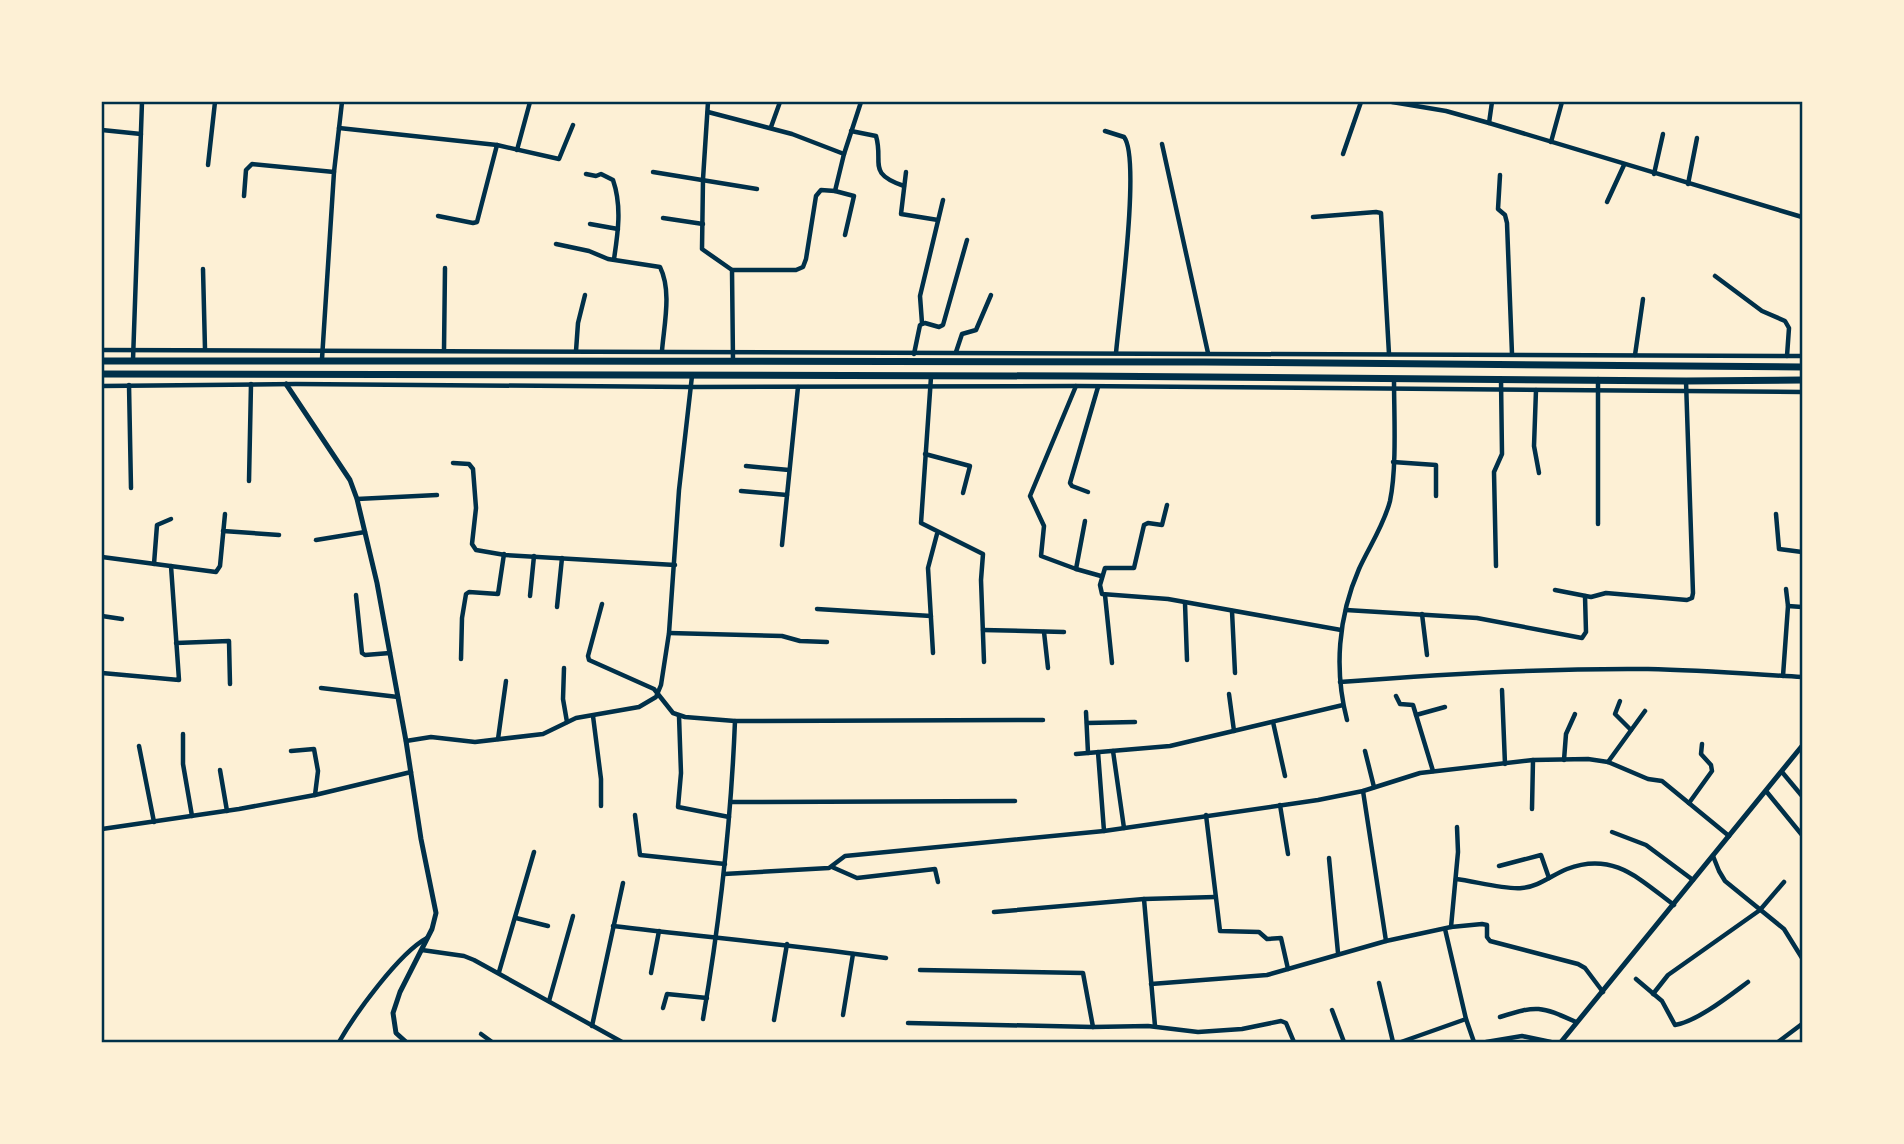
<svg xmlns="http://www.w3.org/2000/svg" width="1904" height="1144" viewBox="0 0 1904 1144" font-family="'Noto Sans',sans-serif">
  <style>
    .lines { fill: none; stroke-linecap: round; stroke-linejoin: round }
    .minor { stroke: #003049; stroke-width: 4.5 }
    .tertiary { stroke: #003049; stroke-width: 5 }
    .trunk { stroke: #003049; stroke-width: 7 }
    .neatline { fill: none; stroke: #003049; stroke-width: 2.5 }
  </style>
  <rect width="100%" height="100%" fill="#fdf0d5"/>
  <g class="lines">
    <!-- minor -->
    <g class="minor">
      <path d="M708 102 703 179 702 249 732 270 733 361"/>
      <path d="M1392 102 1446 111 1489 123 1802 217"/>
      <path d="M708 112 792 134 844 154"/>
      <path d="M1489 123 1492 102"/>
      <path d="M771 127 780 102"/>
      <path d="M339 128 497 145 559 159 573 125"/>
      <path d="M102 130 141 134"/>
      <path d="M851 131 876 136C884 163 866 173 904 186"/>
      <path d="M1105 131 1124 137C1141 158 1119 318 1116 353"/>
      <path d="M1551 142 1562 102"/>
      <path d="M1162 144 1208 353"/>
      <path d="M517 150 530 102"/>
      <path d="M1343 154 1361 102"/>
      <path d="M208 165 215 102"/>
      <path d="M653 172 757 189"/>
      <path d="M906 172 901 214 938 220"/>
      <path d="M586 174 596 176 601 174 613 180C622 206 618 233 614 259"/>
      <path d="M1654 174 1663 134"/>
      <path d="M1500 175 1498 209 1505 215 1507 223 1512 354"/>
      <path d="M1688 184 1697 138"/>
      <path d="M835 191 844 154 861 102"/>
      <path d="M244 196 246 170 252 164 334 172"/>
      <path d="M1607 202 1624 165"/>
      <path d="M438 216 473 223 477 222 497 145"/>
      <path d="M1313 217 1376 212 1381 213 1389 354"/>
      <path d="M663 218 703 224"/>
      <path d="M590 224 618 229"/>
      <path d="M556 244 589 251 608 259 660 267C672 291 664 325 662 351"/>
      <path d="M203 269 205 349"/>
      <path d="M732 270H796L803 267 806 259 816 196 821 190 835 191 854 196 845 235"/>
      <path d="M1715 276 1762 311 1785 321 1789 328 1787 356"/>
      <path d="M922 323 920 296 943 200"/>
      <path d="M102 350 1802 356"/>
      <path d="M444 350 445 268"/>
      <path d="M576 351 578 323 585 295"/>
      <path d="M956 352 962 334 976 330 991 295"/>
      <path d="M914 354 920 325 925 323 939 327 943 325 967 240"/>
      <path d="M1635 355 1643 299"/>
      <path d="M322 359 334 172 342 102"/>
      <path d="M133 360 142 102"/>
      <path d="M931 377 921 523 983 554 981 580 984 662"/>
      <path d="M1598 379V524"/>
      <path d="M129 385 131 488"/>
      <path d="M102 386 296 384 690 387 1076 386 1802 392"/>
      <path d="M1076 386 1030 496 1044 526 1041 556 1076 569 1101 576"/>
      <path d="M1536 390 1534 446 1539 473"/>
      <path d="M925 454 970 466 963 493"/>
      <path d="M1393 462 1436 465V496"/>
      <path d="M453 463 469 464 473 469 476 508 472 544 476 550 505 555 675 565"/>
      <path d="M746 466 789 470"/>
      <path d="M249 481 251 384"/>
      <path d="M741 491 787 495"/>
      <path d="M1088 492 1072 486 1070 483 1098 387"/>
      <path d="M357 499 437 495"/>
      <path d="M1167 505 1162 525 1148 523 1144 525 1134 568H1105L1100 585 1102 594 1168 599 1341 630"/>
      <path d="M1776 514 1779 549 1802 552"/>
      <path d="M223 531 279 535"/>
      <path d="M316 540 365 532"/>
      <path d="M782 545 798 387"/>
      <path d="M102 557 216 572 220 566 225 514"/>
      <path d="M154 564 157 525 171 519"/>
      <path d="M1496 566 1494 472 1502 454 1501 379"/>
      <path d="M1076 569 1085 521"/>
      <path d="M1555 590 1591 597 1606 593 1687 600 1692 598 1693 593 1686 381"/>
      <path d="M356 595 362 653 365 655 390 653"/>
      <path d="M1105 595 1112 663"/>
      <path d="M530 596 534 556"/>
      <path d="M1185 603 1187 660"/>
      <path d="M602 604 588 656 589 660 654 689 673 713 685 717 735 721 1043 720"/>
      <path d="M1788 606 1802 607"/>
      <path d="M557 607 562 558"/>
      <path d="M817 609 931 616"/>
      <path d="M1346 610 1477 618 1582 638 1586 632 1585 596"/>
      <path d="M1232 611 1235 673"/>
      <path d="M1422 614 1427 655"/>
      <path d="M102 616 122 619"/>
      <path d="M983 630 1064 632"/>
      <path d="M1044 632 1048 668"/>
      <path d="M669 633 782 636 800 641 827 642"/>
      <path d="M176 643 229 641 230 684"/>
      <path d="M933 653 928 568 937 534"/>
      <path d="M461 659 462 618 466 594 469 592 498 594 504 554"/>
      <path d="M564 668 563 699 567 722"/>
      <path d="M102 673 179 680 171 566"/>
      <path d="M1783 676 1788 606 1786 589"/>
      <path d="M1340 682C1442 674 1545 668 1648 669 1700 670 1751 674 1802 677"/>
      <path d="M321 688 398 697"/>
      <path d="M1502 690 1505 764"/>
      <path d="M1229 694 1234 731"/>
      <path d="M1396 696 1400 704 1413 705 1433 771"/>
      <path d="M1620 701 1615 714 1631 730"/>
      <path d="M1086 712 1088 753"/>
      <path d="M1416 715 1445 707"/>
      <path d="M593 716 601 779V806"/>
      <path d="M679 716 681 773 678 807 729 817"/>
      <path d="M1347 720C1334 670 1338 617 1359 569 1369 547 1384 525 1390 501 1397 468 1394 414 1394 379"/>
      <path d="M1273 722 1285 776"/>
      <path d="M1087 723 1135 722"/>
      <path d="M183 734V764L192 816"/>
      <path d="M498 739 506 681"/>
      <path d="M406 741 431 737 475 742 543 734 576 718 639 707 656 697 661 685 669 633 679 490 692 376"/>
      <path d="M139 746 154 822"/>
      <path d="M291 751 314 749 318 771 315 795"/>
      <path d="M1113 751 1124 828"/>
      <path d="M1365 751 1374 787"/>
      <path d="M1098 752 1104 831"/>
      <path d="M1076 754 1170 746 1343 705"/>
      <path d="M1564 760 1566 734 1575 714"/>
      <path d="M1608 762 1645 711"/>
      <path d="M220 770 227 811"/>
      <path d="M1782 772 1802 796"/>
      <path d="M1363 791 1386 941"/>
      <path d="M1766 791 1802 835"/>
      <path d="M731 802 1015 801"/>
      <path d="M1689 803 1712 771 1711 765 1701 754 1702 744"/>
      <path d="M1280 805 1288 854"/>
      <path d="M1532 809 1533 760"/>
      <path d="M635 815 640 855 725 864"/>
      <path d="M1206 815 1220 931 1259 932 1267 939 1281 938 1288 969"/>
      <path d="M102 829 239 809 315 795 411 772"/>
      <path d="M1612 832 1646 845 1693 880"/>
      <path d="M1713 856 1719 871 1725 881 1784 929 1802 958"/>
      <path d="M1329 858 1338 953"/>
      <path d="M1499 866 1541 855 1549 878"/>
      <path d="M832 867 857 878 935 869 938 882"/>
      <path d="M724 874 829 868 845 856 1104 831 1318 800 1363 791 1420 773 1533 760 1588 759 1608 762 1648 779 1662 781 1729 836"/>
      <path d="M1456 879C1474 881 1505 890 1522 888 1538 887 1552 875 1567 869 1613 851 1639 879 1674 905"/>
      <path d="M1144 899 1155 1026"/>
      <path d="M994 912 1144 899 1215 897"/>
      <path d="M516 918 548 926"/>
      <path d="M613 926C704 937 795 945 886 958"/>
      <path d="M1451 927 1458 852 1457 827"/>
      <path d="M1445 929 1466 1019 1474 1042"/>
      <path d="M422 950 464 956 474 960 622 1042"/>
      <path d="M920 970 1083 973 1093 1027"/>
      <path d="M499 972 534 852"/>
      <path d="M651 973 659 931"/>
      <path d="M1636 979 1662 1001 1675 1025C1698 1021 1729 996 1748 982"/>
      <path d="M1379 983 1393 1042"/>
      <path d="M1151 984 1267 975 1386 941 1451 927 1482 924 1487 925V937L1490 941 1578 964 1585 968 1603 992"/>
      <path d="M1653 994 1668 975 1760 910 1784 882"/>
      <path d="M549 1001 573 916"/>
      <path d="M663 1008 667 994 707 998"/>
      <path d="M1332 1010 1344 1042"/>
      <path d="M843 1015 853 954"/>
      <path d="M1500 1017C1538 1005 1540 1006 1576 1022"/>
      <path d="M703 1019C720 920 731 821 735 721"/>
      <path d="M774 1020 787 944"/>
      <path d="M908 1023 1093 1027 1148 1026 1198 1032 1242 1029 1281 1021 1286 1023 1294 1042"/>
      <path d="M592 1026 623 883"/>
      <path d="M481 1034 492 1042"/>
      <path d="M339 1042C355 1014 399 953 427 938"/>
      <path d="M1401 1042 1466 1019"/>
      <path d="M1486 1042 1522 1036 1551 1042"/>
      <path d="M1778 1042 1802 1024"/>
    </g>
    <!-- tertiary -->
    <g class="tertiary">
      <path d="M286 384 350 480 357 499 377 583 406 741 421 839 436 913 432 929 400 992 393 1013 396 1033 406 1042"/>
      <path d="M1561 1042 1802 746"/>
    </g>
    <!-- trunk -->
    <g class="trunk">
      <path d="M102 361C469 360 837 362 1204 362 1404 362 1603 367 1802 367"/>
      <path d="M102 374 1077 376 1686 381 1802 380"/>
    </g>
  </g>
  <!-- border -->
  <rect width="1904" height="1144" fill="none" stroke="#fdf0d5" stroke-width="206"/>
  <rect x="103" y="103" width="1698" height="938" class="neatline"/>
</svg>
